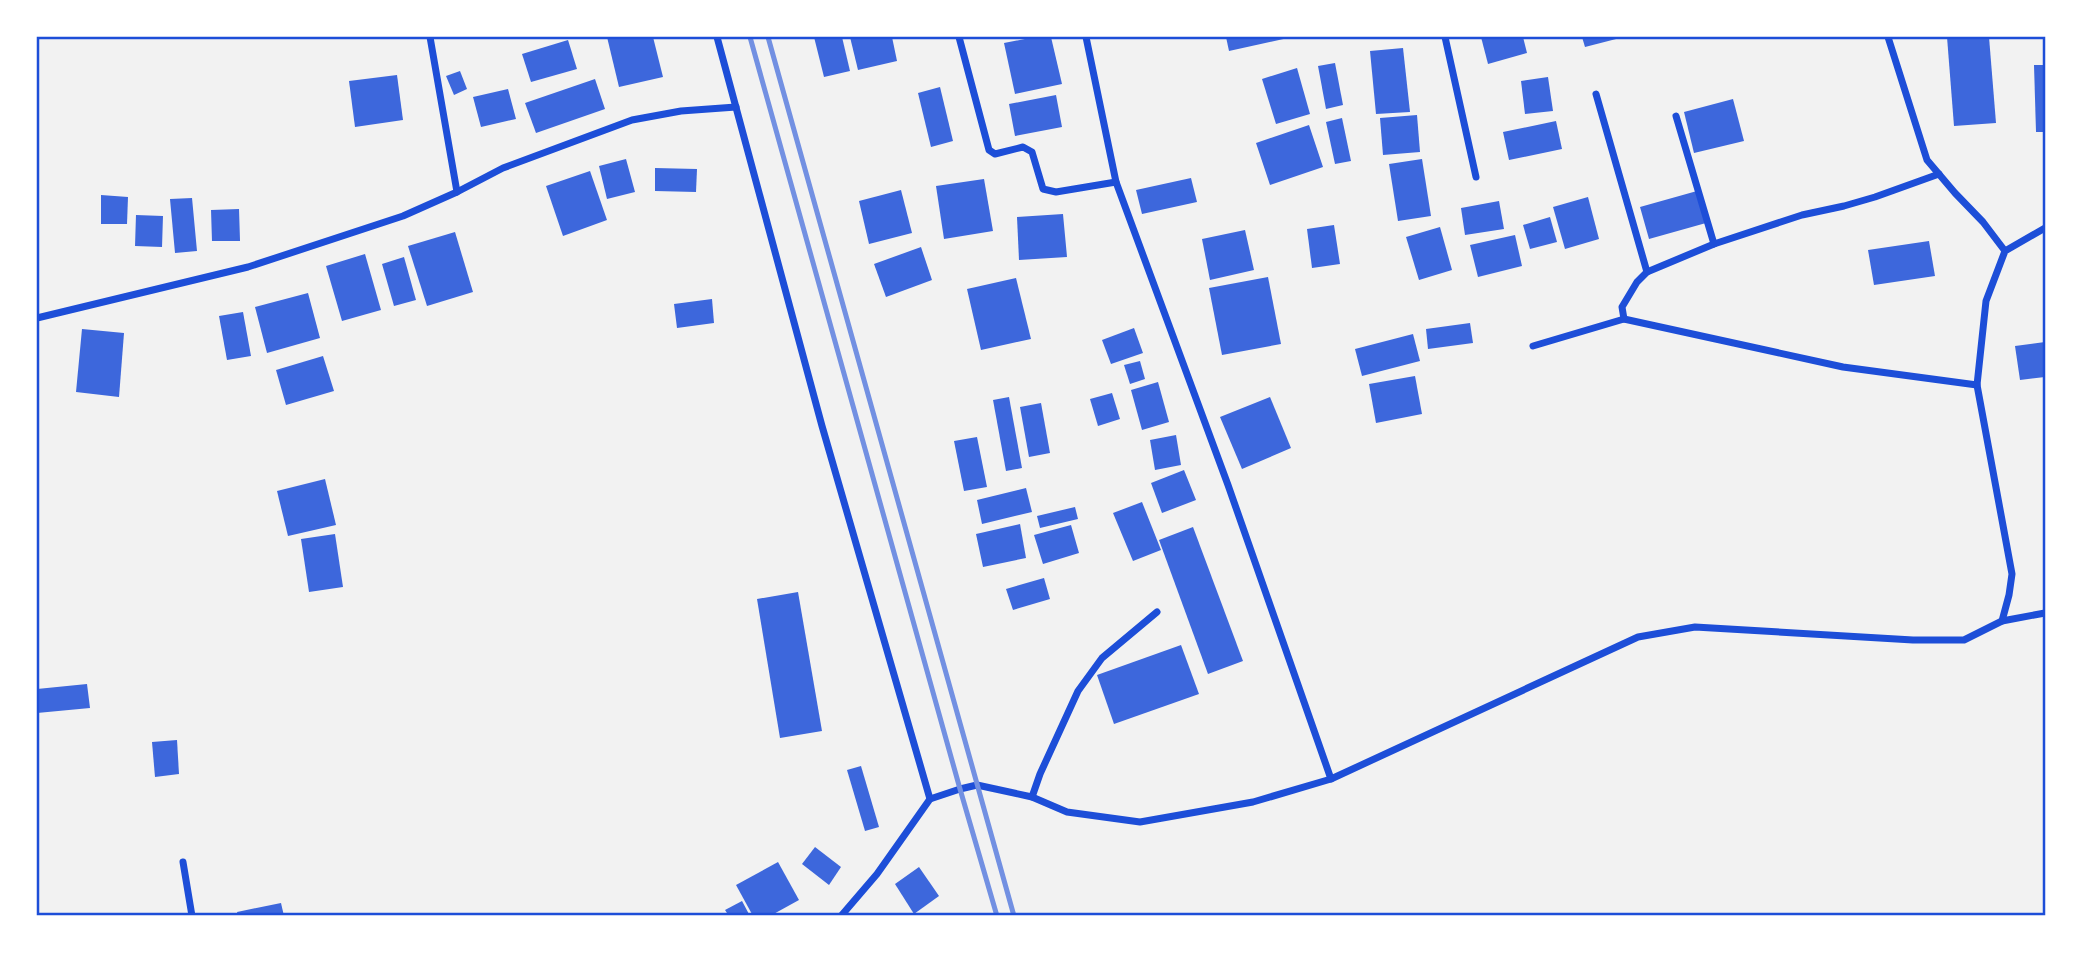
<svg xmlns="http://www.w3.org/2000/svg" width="2082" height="953" viewBox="0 0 2082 953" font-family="'Work Sans',sans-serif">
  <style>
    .building { fill: #3d67dc }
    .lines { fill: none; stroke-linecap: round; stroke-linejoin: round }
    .minor { stroke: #1d4ed8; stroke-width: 7 }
    .rail { stroke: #7290e2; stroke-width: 5 }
    .neatline { fill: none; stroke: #1d4ed8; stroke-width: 2.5 }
  </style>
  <rect width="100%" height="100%" fill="#f2f2f2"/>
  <!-- building -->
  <g class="building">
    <path d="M607 37H653L663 77 619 87Z"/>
    <path d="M814 37H842L850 71 824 77Z"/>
    <path d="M850 37H892L897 61 858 70Z"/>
    <path d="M1035 37H1051L1062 84 1015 94 1004 43Z"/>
    <path d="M1226 37H1288V38L1229 51Z"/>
    <path d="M1481 37H1523L1527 53 1488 64Z"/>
    <path d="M1582 37H1620V38L1585 47Z"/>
    <path d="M1947 37H1989L1996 123 1954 126Z"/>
    <path d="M568 40 577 69 531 82 522 54Z"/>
    <path d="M1403 48 1410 112 1376 114 1370 51Z"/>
    <path d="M1335 63 1343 105 1326 109 1318 66Z"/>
    <path d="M2034 65H2045V132H2036Z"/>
    <path d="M1297 68 1310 114 1276 124 1262 79Z"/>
    <path d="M460 71 467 89 454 95 446 76Z"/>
    <path d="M397 75 403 120 355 127 349 81Z"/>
    <path d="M1548 77 1553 111 1525 114 1521 81Z"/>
    <path d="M595 79 605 109 536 133 525 103Z"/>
    <path d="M940 87 953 141 931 147 918 93Z"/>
    <path d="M508 89 516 119 481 127 473 97Z"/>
    <path d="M1056 95 1062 127 1015 136 1009 104Z"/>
    <path d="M1733 99 1744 141 1694 153 1684 112Z"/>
    <path d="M1417 115 1420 152 1383 155 1380 118Z"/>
    <path d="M1342 118 1351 161 1335 164 1326 122Z"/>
    <path d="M1556 121 1562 149 1509 160 1503 132Z"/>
    <path d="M1309 125 1323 167 1270 185 1256 143Z"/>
    <path d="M626 159 635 192 607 199 599 166Z"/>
    <path d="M1422 159 1431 216 1398 221 1389 164Z"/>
    <path d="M655 168 697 169 696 192 655 191Z"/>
    <path d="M590 171 607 220 563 236 546 186Z"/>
    <path d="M1191 178 1197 202 1142 214 1136 190Z"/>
    <path d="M984 179 993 231 944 239 936 186Z"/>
    <path d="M901 190 912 233 869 244 859 201Z"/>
    <path d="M1697 191 1706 223 1649 239 1640 207Z"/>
    <path d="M101 195 128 197 127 224H101Z"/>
    <path d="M1588 197 1599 239 1565 249 1553 207Z"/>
    <path d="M192 198 197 251 175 253 170 199Z"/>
    <path d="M1499 201 1504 229 1465 235 1461 208Z"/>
    <path d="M239 209 240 241H212L211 210Z"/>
    <path d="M1063 214 1067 257 1019 260 1017 217Z"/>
    <path d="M136 215 163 216 162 247 135 246Z"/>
    <path d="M1550 217 1557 242 1530 249 1523 225Z"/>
    <path d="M1334 225 1340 264 1312 268 1307 229Z"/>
    <path d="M1440 227 1452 270 1419 280 1406 237Z"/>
    <path d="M1245 230 1254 270 1210 280 1202 239Z"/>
    <path d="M455 232 473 292 427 306 408 246Z"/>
    <path d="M1515 235 1522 266 1478 277 1470 245Z"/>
    <path d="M1929 241 1935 276 1874 285 1868 250Z"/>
    <path d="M921 247 932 280 886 297 874 264Z"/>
    <path d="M365 254 381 310 342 321 326 266Z"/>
    <path d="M404 257 416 300 394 306 382 264Z"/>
    <path d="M1268 277 1281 344 1222 355 1209 288Z"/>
    <path d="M1016 278 1031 339 981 350 967 289Z"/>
    <path d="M308 293 320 338 267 353 255 307Z"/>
    <path d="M712 299 714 323 677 328 674 304Z"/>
    <path d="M243 312 251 356 227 360 219 316Z"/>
    <path d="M1470 323 1473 343 1428 349 1426 329Z"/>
    <path d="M1134 328 1143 353 1111 364 1102 340Z"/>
    <path d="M82 329 124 333 119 397 76 392Z"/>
    <path d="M1413 334 1420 361 1362 376 1355 349Z"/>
    <path d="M2045 342V377L2020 380 2015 346Z"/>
    <path d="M323 356 334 391 286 405 276 370Z"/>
    <path d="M1140 361 1145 379 1130 384 1124 365Z"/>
    <path d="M1415 376 1422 414 1376 423 1369 384Z"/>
    <path d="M1158 382 1169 422 1142 430 1131 390Z"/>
    <path d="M1112 393 1120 419 1098 426 1090 399Z"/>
    <path d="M1009 397 1022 468 1006 471 993 400Z"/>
    <path d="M1270 397 1291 448 1242 469 1220 417Z"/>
    <path d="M1041 403 1050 453 1029 457 1020 407Z"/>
    <path d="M1176 435 1181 465 1155 470 1150 440Z"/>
    <path d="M977 437 987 487 964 491 954 441Z"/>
    <path d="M1184 470 1196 500 1162 513 1151 483Z"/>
    <path d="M325 479 336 525 288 536 277 491Z"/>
    <path d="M1026 488 1032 512 982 524 977 500Z"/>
    <path d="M1142 502 1161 550 1133 561 1113 513Z"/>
    <path d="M1075 507 1078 519 1040 528 1037 516Z"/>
    <path d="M1020 524 1026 558 983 567 976 534Z"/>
    <path d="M1071 525 1079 553 1043 564 1034 535Z"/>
    <path d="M1193 527 1243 661 1208 674 1159 540Z"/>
    <path d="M335 534 343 587 309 592 301 539Z"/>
    <path d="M1044 578 1050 599 1013 610 1006 589Z"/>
    <path d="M798 592 822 731 780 738 757 599Z"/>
    <path d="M1181 645 1199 694 1114 724 1097 675Z"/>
    <path d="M87 684 90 708 37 713V689Z"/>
    <path d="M177 740 179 774 155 777 152 742Z"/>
    <path d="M861 766 879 827 865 831 847 770Z"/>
    <path d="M815 847 841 867 829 885 802 864Z"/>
    <path d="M778 862 799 900 770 916H753L736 885Z"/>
    <path d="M919 867 939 896 914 914 895 884Z"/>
    <path d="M742 901 750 916H729L725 910Z"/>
    <path d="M281 903 284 916H238L237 912Z"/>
  </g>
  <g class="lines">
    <!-- minor -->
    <g class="minor">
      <path d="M717 37 822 426 930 799"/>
      <path d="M959 37 989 150 995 154 1023 147 1032 152 1043 189 1056 192 1116 182"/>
      <path d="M1086 37 1116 182 1228 485 1331 779"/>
      <path d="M1445 37 1476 177"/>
      <path d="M1888 37 1927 160 1955 193 1983 222 2005 251"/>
      <path d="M1596 94 1647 272"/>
      <path d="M1676 116 1714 244"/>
      <path d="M457 192 503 168 632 120 681 111 736 107"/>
      <path d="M37 318 248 267 403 216 457 192 430 37"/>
      <path d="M1624 319 1622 307 1637 282 1647 272 1714 244 1802 215 1844 206 1875 197 1939 174"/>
      <path d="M1533 346 1624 319 1843 367 1977 385"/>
      <path d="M2002 621 2045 613"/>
      <path d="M1032 797 1040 774 1078 691 1102 658 1157 612"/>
      <path d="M183 862 192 916"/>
      <path d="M841 916 877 874 930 799 960 789 977 785 1032 797 1067 812 1140 822 1253 802 1331 779 1638 637 1695 627 1913 640H1964L2002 621 2009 595 2012 574 1977 385 1986 301 2005 251 2045 228"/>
    </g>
    <!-- rail -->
    <g class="rail">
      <path d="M750 37 960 789 997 916"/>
      <path d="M768 37 1014 916"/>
    </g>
  </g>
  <!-- border -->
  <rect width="2082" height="953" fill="none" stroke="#ffffff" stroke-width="77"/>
  <rect x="38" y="38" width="2006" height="876" class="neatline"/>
</svg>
